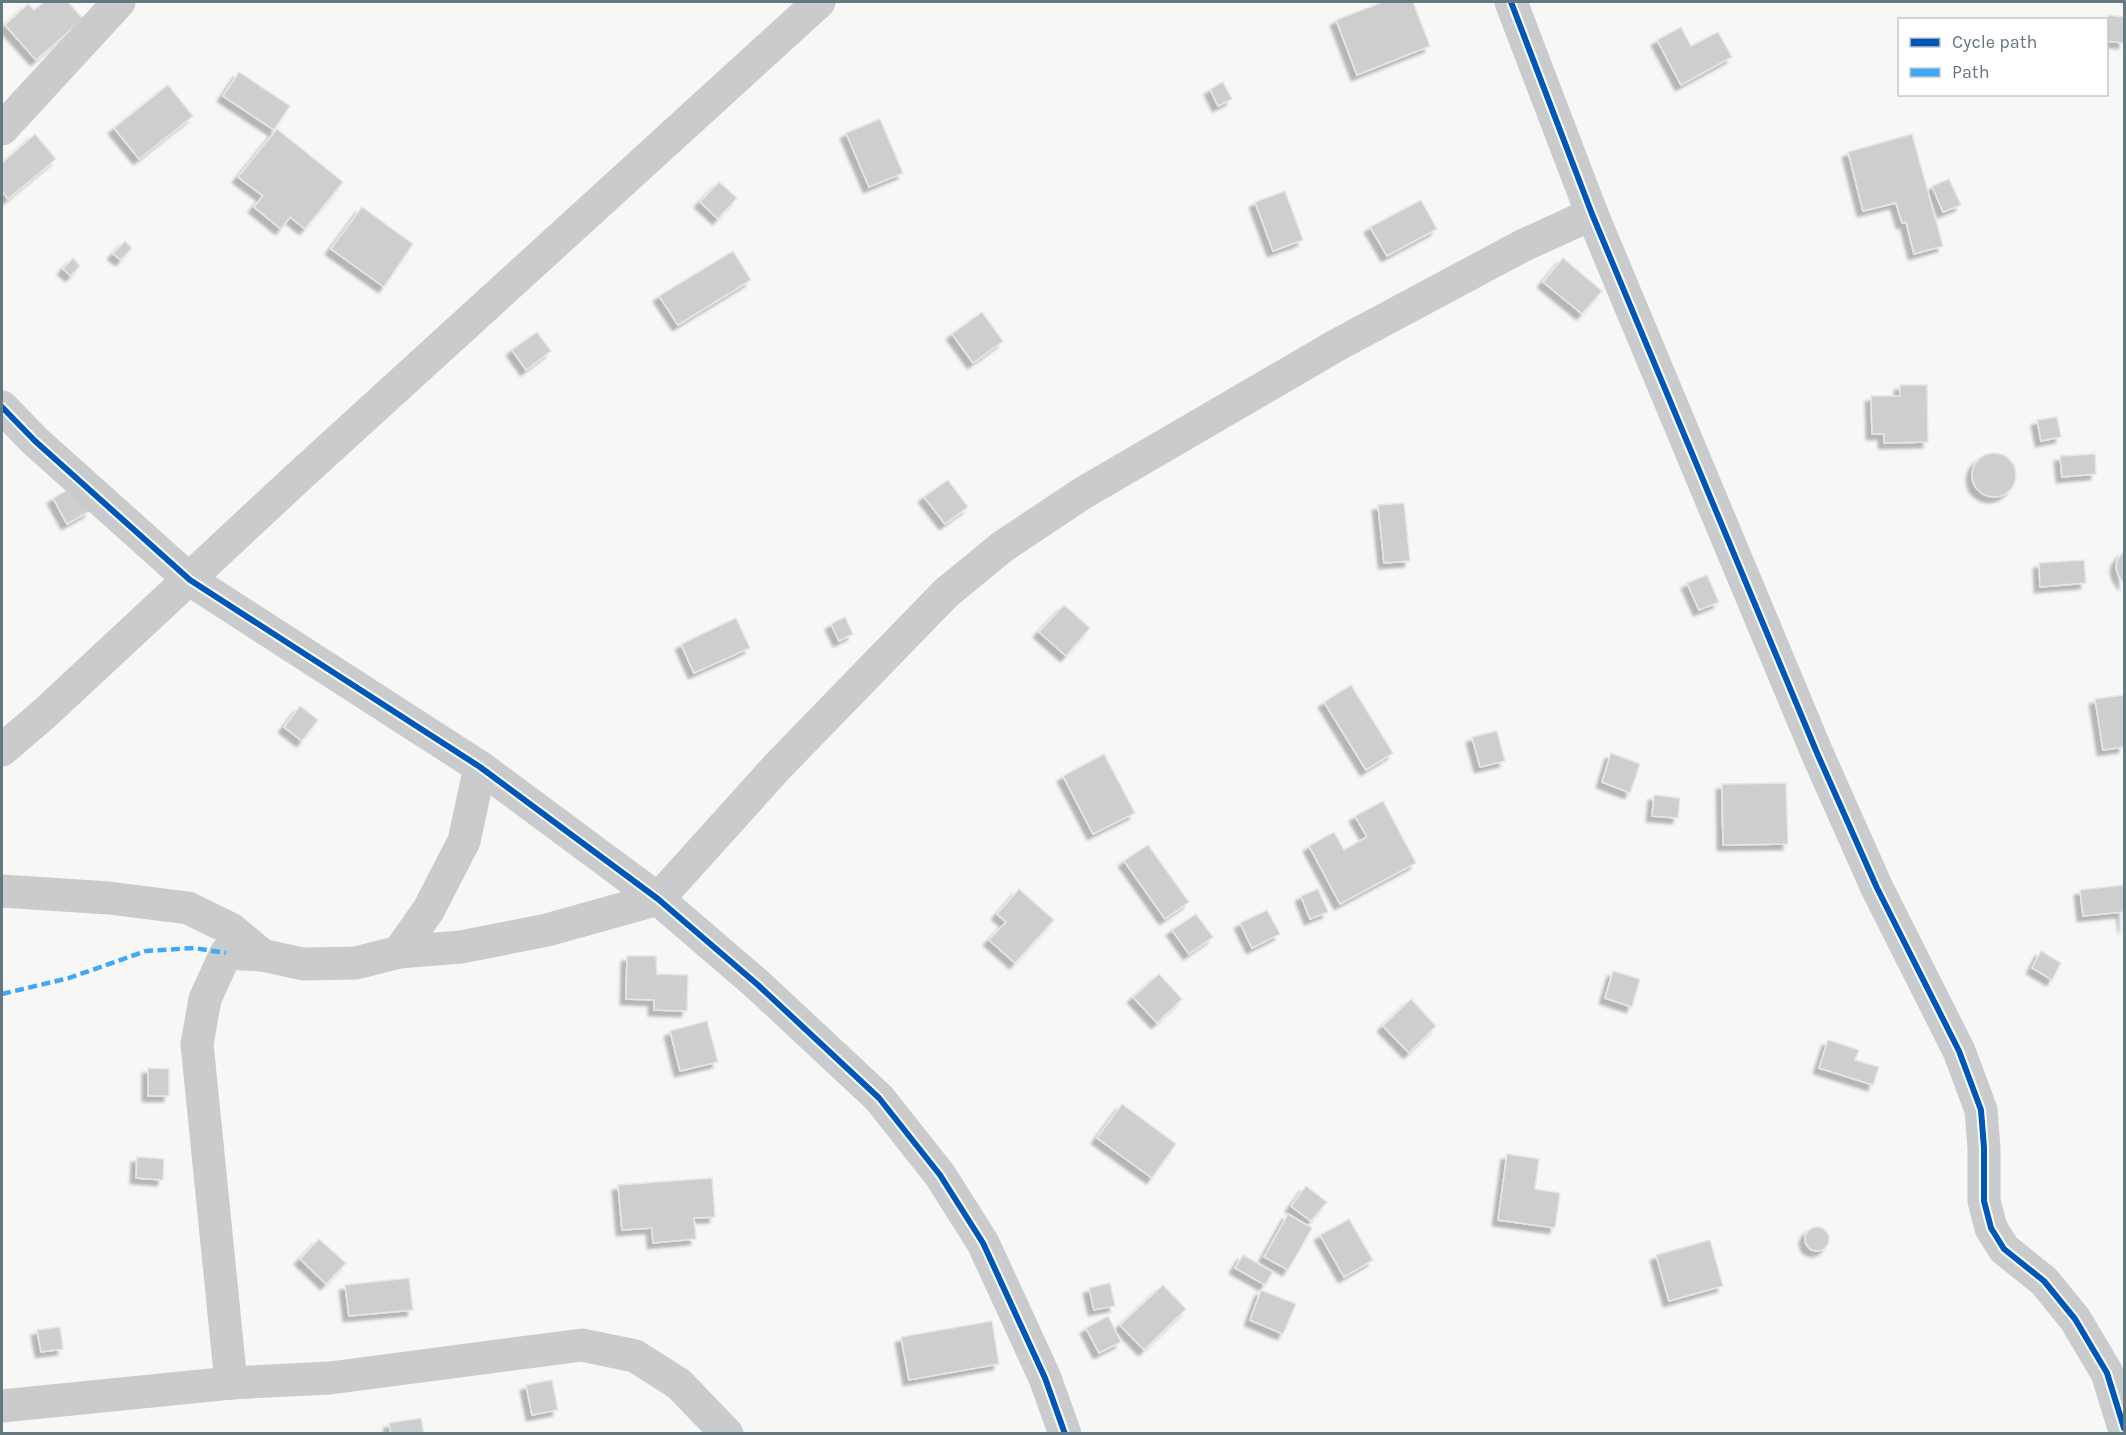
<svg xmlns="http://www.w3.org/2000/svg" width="2126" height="1435" viewBox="0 0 2126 1435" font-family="Karla,sans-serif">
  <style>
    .building { fill: #cdcfcf; stroke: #e6e6e6; stroke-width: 1.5; filter: url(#shadow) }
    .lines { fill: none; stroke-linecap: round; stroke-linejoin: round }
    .minor { stroke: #c9cbcc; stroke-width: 33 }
    .quiet { stroke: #3fa9f5; stroke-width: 4.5; stroke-dasharray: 9 4.5; stroke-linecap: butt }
    .cycleway-casing { stroke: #fff; stroke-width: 10 }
    .cycleway { stroke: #0057b8; stroke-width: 6 }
  </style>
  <defs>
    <filter id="shadow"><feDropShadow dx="-5.5" dy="5.5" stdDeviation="1.5" flood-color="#0004"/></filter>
  </defs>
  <rect width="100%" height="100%" fill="#f7f7f6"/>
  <!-- building -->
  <g class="building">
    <path d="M44 2H68L83 19 36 60 5 25 28 4 34 10Z"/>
    <path d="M1383 2H1413L1430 46 1357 75 1336 20Z"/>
    <path d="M2108 15 2124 17V43L2106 41Z"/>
    <path d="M1681 27 1691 46 1718 32 1732 57 1681 85 1657 40Z"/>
    <path d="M239 72 290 106 274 130 223 96Z"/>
    <path d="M1223 82 1232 99 1218 106 1210 89Z"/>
    <path d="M168 85 193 116 139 159 114 128Z"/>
    <path d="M880 119 903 173 869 187 846 133Z"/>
    <path d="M277 129 343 182 305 229 290 217 281 229 254 207 263 196 238 177Z"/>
    <path d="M35 134 56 159 8 199 2 191V163Z"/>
    <path d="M1912 134 1943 246 1914 254 1906 222 1902 223 1896 203 1863 211 1848 152Z"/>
    <path d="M1949 179 1961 205 1943 212 1932 186Z"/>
    <path d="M719 182 737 198 718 219 700 202Z"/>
    <path d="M1285 191 1303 240 1273 251 1255 202Z"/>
    <path d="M1421 200 1437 229 1387 256 1370 227Z"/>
    <path d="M362 207 413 244 384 287 331 249Z"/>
    <path d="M125 241 132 248 121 260 113 254Z"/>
    <path d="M733 251 751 280 678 325 659 296Z"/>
    <path d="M73 258 80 266 71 276 63 269Z"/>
    <path d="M1563 258 1602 291 1582 314 1543 282Z"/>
    <path d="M982 312 1003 341 973 363 952 334Z"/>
    <path d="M537 332 551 351 526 370 512 350Z"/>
    <path d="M1900 385H1927L1928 442 1884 443V434H1872L1871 396H1900Z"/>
    <path d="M2057 417 2061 437 2041 441 2037 420Z"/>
    <circle cx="1994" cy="475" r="22"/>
    <path d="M2095 454 2096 474 2062 477 2060 456Z"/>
    <path d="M948 480 968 507 945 524 924 497Z"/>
    <path d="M76 485 90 511 67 524 53 498Z"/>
    <path d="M1404 503 1410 561 1384 563 1378 505Z"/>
    <path d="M2124 551V584L2118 575 2116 568 2117 560Z"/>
    <path d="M2084 560 2086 583 2040 587 2039 563Z"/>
    <path d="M1707 575 1719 602 1699 610 1687 583Z"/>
    <path d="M1064 605 1090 628 1066 656 1039 632Z"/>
    <path d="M845 617 853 634 839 641 831 624Z"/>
    <path d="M736 618 750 648 694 673 681 644Z"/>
    <path d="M1351 685 1393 753 1366 770 1324 702Z"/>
    <path d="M2124 695V747L2103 750 2095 699Z"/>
    <path d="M300 706 318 720 302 741 284 727Z"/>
    <path d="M1497 731 1505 761 1480 767 1472 737Z"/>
    <path d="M1611 753 1640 764 1630 793 1602 782Z"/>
    <path d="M1104 754 1135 813 1093 834 1063 776Z"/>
    <path d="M1786 783 1788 844 1723 845 1722 784Z"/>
    <path d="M1654 795 1680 798 1678 818 1652 816Z"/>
    <path d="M1383 801 1416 863 1340 904 1309 846 1334 832 1344 850 1367 837 1355 816Z"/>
    <path d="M1148 845 1189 902 1165 919 1124 861Z"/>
    <path d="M2124 885V928L2122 912 2083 916 2080 890Z"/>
    <path d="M1019 889 1054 920 1015 963 989 940 1006 922 997 914Z"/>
    <path d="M1318 889 1328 912 1310 919 1301 896Z"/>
    <path d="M1267 910 1280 934 1252 948 1240 923Z"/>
    <path d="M1196 914 1213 937 1189 954 1172 930Z"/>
    <path d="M2041 951 2061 963 2052 980 2032 968Z"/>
    <path d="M627 956H656L657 974 688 975 687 1011 654 1010V1000L626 999Z"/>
    <path d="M1613 971 1640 979 1632 1007 1605 998Z"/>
    <path d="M1159 974 1182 999 1157 1023 1133 997Z"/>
    <path d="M1411 999 1436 1026 1409 1053 1383 1026Z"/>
    <path d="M707 1021 718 1062 680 1071 670 1031Z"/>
    <path d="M1828 1040 1859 1050 1855 1060 1879 1067 1873 1085 1819 1068Z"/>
    <path d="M148 1068 169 1069V1096H148Z"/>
    <path d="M1122 1104 1176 1144 1152 1178 1097 1138Z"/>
    <path d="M1507 1154 1539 1159 1535 1189 1560 1193 1555 1228 1498 1220Z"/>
    <path d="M137 1157 164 1159 163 1180 136 1178Z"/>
    <path d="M712 1178 715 1217 694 1218 696 1239 653 1243 652 1228 622 1230 618 1185Z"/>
    <path d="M1306 1186 1327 1202 1311 1221 1291 1206Z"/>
    <path d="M1288 1214 1312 1228 1288 1270 1264 1257Z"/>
    <path d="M1349 1219 1373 1260 1344 1277 1320 1235Z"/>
    <circle cx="1817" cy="1239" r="12"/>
    <path d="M319 1239 346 1263 326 1284 300 1259Z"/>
    <path d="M1710 1240 1723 1286 1669 1301 1656 1255Z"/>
    <path d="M1243 1255 1273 1272 1265 1285 1235 1268Z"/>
    <path d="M409 1278 413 1310 349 1316 345 1285Z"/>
    <path d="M1110 1283 1115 1306 1094 1310 1089 1288Z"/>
    <path d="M1163 1285 1186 1309 1144 1350 1120 1325Z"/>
    <path d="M1261 1290 1296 1304 1283 1334 1250 1320Z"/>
    <path d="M1108 1316 1121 1342 1099 1353 1086 1328Z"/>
    <path d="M992 1321 999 1364 909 1380 901 1337Z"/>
    <path d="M60 1327 63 1349 41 1352 37 1330Z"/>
    <path d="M552 1380 558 1410 532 1415 526 1385Z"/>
    <path d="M421 1418 424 1434H391L389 1423Z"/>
  </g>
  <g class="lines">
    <!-- minor -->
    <g class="minor">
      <path d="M1511 2 1592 214 1817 753 1877 888 1959 1051 1981 1110 1984 1148V1201L1991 1228 2004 1249 2044 1281 2075 1319 2107 1373 2124 1428"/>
      <path d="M2 129 119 2"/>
      <path d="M2 407 35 441 190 580 480 767 658 899 758 985 879 1098 940 1175 983 1243 1045 1378 1065 1434"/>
      <path d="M2 750 44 714 295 480 819 2"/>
      <path d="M2 891 109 898 188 908 231 929 262 955"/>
      <path d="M399 952 461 947 547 930 658 899 778 766 946 593 1002 547 1083 493 1337 345 1522 246 1592 214"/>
      <path d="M231 1383 197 1044 205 999 226 953 262 955 303 964 356 963 399 952 429 909 464 841 480 767"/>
      <path d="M2 1406 231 1383 330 1378 582 1345 635 1356 679 1384 727 1434"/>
    </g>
    <!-- quiet -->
    <path class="quiet" d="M2 994 69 978 146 951 194 948 226 953"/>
    <defs>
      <g id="cycleway">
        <path d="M1511 2 1592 214 1817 753 1877 888 1959 1051 1981 1110 1984 1148V1201L1991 1228 2004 1249 2044 1281 2075 1319 2107 1373 2124 1428"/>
        <path d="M2 407 35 441 190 580 480 767 658 899 758 985 879 1098 940 1175 983 1243 1045 1378 1065 1434"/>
      </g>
    </defs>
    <!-- cycleway casing -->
    <use href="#cycleway" class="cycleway-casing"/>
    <!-- cycleway -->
    <use href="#cycleway" class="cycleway"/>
  </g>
  <!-- border -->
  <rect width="2126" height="1435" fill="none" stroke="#64787f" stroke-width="6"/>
  <!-- legend -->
  <rect x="1898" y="18" width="210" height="78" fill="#ffffff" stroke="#c1c9cc" stroke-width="1.5"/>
  <rect x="1910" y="38" width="30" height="9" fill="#0057b8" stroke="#c1c9cc" stroke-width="1.5"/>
  <text x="1952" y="48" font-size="18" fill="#64787f">Cycle path</text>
  <rect x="1910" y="68" width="30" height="9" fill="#3fa9f5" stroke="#c1c9cc" stroke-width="1.5"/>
  <text x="1952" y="78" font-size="18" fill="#64787f">Path</text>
</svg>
